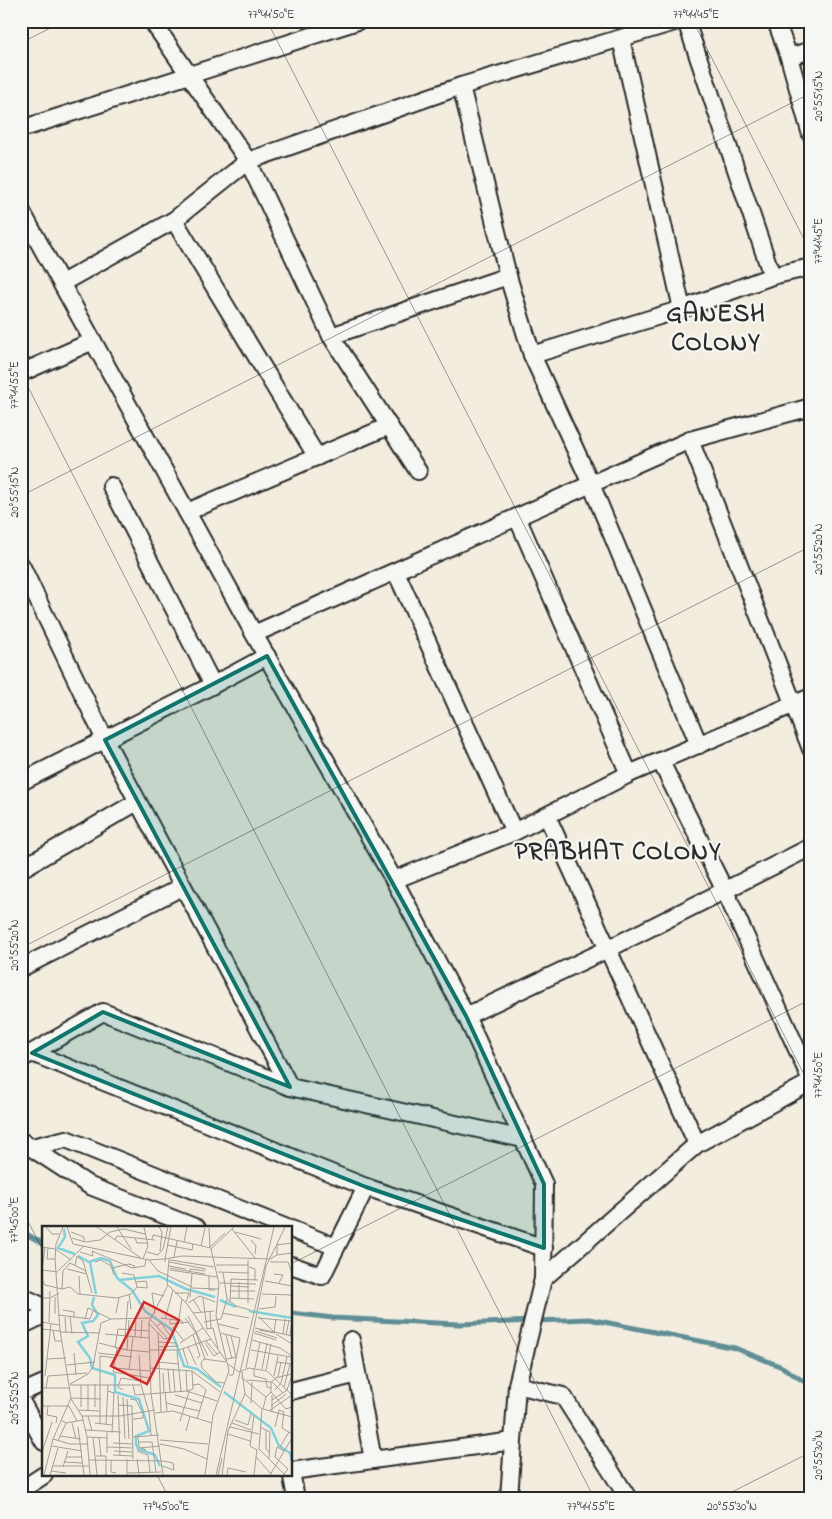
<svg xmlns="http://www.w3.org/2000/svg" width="832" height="1519" viewBox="0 0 832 1519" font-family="'Indie Flower',sans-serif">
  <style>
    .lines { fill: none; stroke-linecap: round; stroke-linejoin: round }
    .stream { stroke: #5f8f95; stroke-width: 5 }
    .minor-casing { stroke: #2b2b2b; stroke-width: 20 }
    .minor { stroke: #f6f6f2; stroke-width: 16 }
    .marked { fill: #0f766e; fill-opacity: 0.2; stroke: #0f766e; stroke-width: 4; stroke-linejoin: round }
    .ticks { fill: none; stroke: #2b2b2b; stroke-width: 1; stroke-opacity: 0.45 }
    .labels { text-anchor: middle; stroke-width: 4.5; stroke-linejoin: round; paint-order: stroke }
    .district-label { font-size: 25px; font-weight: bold; letter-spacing: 1px; fill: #2b2b2b; stroke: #f6f6f2 }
    .inset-river { fill: none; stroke: #81d1dc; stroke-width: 2.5 }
    .inset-road { fill: none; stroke: #a39f98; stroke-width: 1 }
    .view { fill: #d62828; fill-opacity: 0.15; stroke: #d62828; stroke-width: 2.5 }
    .inset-edge { fill: none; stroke: #2b2b2b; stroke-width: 2.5 }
    .neatline { fill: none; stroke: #2b2b2b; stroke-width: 2 }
    .ticks-label { font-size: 12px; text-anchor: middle; fill: #2b2b2b }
  </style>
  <rect width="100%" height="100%" fill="#f3ede0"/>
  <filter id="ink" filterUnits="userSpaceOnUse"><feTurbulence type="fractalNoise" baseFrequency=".02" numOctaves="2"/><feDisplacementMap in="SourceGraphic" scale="10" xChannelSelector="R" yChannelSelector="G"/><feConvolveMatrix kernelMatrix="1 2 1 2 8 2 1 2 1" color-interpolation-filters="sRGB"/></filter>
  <g filter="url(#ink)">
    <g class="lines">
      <!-- stream -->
      <g class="stream">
        <path d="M21 1231 44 1244"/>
        <path d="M291 1313 333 1318 458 1324 589 1319 735 1348 782 1367 811 1386"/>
      </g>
      <defs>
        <g id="minor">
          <path d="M152 21 248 161 331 336 418 471"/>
          <path d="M686 21 772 276"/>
          <path d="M776 21 789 57 811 135"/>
          <path d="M621 39 682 309"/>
          <path d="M789 57 811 50"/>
          <path d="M461 86 508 276 532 355 591 484 699 745"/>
          <path d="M21 129 358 21"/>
          <path d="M21 210 254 634 394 880 466 1016 544 1184 543 1279 517 1385 509 1498"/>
          <path d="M174 220 317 457"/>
          <path d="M62 283 174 220 248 161 461 86 678 21"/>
          <path d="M331 336 508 276"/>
          <path d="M532 355 682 309 772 276 811 267"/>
          <path d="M21 373 93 341"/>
          <path d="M690 440 811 749"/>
          <path d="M111 486 213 685"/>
          <path d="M187 512 389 426"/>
          <path d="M517 517 629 774"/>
          <path d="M21 565 105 740 290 1087"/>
          <path d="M396 572 514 832"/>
          <path d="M254 634 690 440 811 407"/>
          <path d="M661 762 725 891 811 1080"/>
          <path d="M21 782 213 685 267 656"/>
          <path d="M547 816 697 1144"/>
          <path d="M21 869 137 802"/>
          <path d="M394 880 514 832 629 774 811 697"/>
          <path d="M21 968 182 887"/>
          <path d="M466 1016 608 949 811 847"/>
          <path d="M32 1053 366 1187 544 1248"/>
          <path d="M21 1059 103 1012 290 1087 523 1139"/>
          <path d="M21 1141 90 1186 197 1228"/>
          <path d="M32 1147 66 1139 287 1228"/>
          <path d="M291 1229 336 1247"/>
          <path d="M291 1265 322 1276 366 1187"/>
          <path d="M543 1279 697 1144 811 1082"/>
          <path d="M21 1296 44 1307"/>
          <path d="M21 1326 44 1315"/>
          <path d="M351 1340 373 1460"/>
          <path d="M517 1385 563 1396 628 1498"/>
          <path d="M291 1391 357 1374"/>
          <path d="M21 1393 44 1383"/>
          <path d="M21 1401 44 1442"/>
          <path d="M291 1471 513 1441"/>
          <path d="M291 1472 296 1498"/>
          <path d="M21 1490 44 1475"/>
        </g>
      </defs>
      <!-- minor casing -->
      <use href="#minor" class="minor-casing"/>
      <!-- minor -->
      <use href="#minor" class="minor"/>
    </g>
  </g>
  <!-- marked area -->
  <path class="marked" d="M267 656 466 1016 544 1184V1248L366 1187 32 1053 103 1012 290 1087 105 740Z"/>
  <!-- ticks -->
  <path class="ticks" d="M267 21 811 1088M693 21 811 253M21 43 64 21M21 373 594 1498M21 496 811 93M21 948 811 546M21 1208 44 1252M291 1264 811 999M21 1401 44 1390M157 1475 169 1498M720 1498 811 1452"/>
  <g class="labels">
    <!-- district labels -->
    <g class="district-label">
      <text x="716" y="321">GANESH<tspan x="716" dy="29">COLONY</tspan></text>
      <text x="618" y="859">PRABHAT COLONY</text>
    </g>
  </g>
  <!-- overview -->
  <g transform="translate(42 1226)">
    <rect width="250" height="250" fill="#f3ede0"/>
    <path class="inset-river" d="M22 3 23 11 16 22 33 28M36 30 47 36 59 32 68 35 75 52 90 64 103 85 129 103 142 140 155 143 179 161M48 36 54 68M77 54 117 50 144 63 173 71M52 71 50 79 56 89 51 95 40 97 46 110 36 116 48 132 50 142 73 149V166L97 173 107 205 94 210V218L96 223 113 229 118 240M178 74 194 81M207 85 250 92M182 166 229 202 237 220 248 227 250 236"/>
    <path class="inset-road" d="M4 1 10 8H17M25 1 31 18 107 34 123 33V36M55 1 99 32M75 1 89 23M117 1 120 6 118 25M129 1 123 33 140 30 228 33 235 29V18L243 1M167 2 168 21M190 3 213 32M29 6 42 11V16M193 6 219 13M30 12 43 16 58 14 68 6 82 3 103 8M93 12 95 17H105M110 13 111 9 169 22M73 14 75 10 113 14M209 14 214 20 213 28M142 16 145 1M125 19 150 24 151 18M234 19 250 17M159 20 163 2M0 21 13 23 29 34M168 21 183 7M6 22 5 33H13M50 25 90 42 103 40 104 34M38 26 51 30 50 25M105 26 116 29 121 23 126 1M235 29 250 27M132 31 135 15M101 33 106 20 102 1M127 33 125 58 145 78 184 135M107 34 116 45 150 61M128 34 172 41M206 34V77M53 36 59 34 69 40 72 49M127 36 164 43M228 36H246L250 47M28 37 44 45M33 39 35 30 41 35 50 67M174 39H206M127 40 144 43M207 41 213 43V54M70 42 87 38 93 40 91 42M128 42 163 48M25 43 45 48M0 44 3 21M0 44 16 46M128 44 175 51M16 45 42 20M148 46V43L163 45M176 46 207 47M181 46 185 73 194 80 208 84M232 48 241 49 237 57M37 50 38 68M167 50V64H173M0 54 3 59 20 63 28 61 36 68 75 72 89 68 95 61 92 49 80 47M223 55 250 60M94 56 104 55 105 59V62L95 61M178 57 214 58M188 60 207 61M150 62 176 63M20 63 21 45 28 37M188 65H213M133 67H147L144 76M87 68 89 83M220 68 250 69M13 71V88M148 71 150 48M0 72H8L17 67M161 72 165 103M188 72 212 73M197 72V56M151 73 159 86M188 76 189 53 216 54M146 77 158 70 173 76M217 83 233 81 234 70M21 84 32 86V92M168 86 169 102M74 87 77 72M151 87 172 85M180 87 207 92M113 88 110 67 122 70M17 89 48 93 51 85M146 90 166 130M23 91 24 107M28 91 30 108M217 91 232 106 250 110M119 92 140 95 141 98M137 92 140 73M143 92 154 107 163 133M216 92 250 95 248 109M43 93 46 82 69 93M108 93 126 113M123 93 131 64M128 94V98L147 96M0 96 17 99M7 96 8 65M162 96 179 93 185 73M107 98 122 113 130 112 119 97 115 100M176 98 197 103M131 101 142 115M213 102 232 106 234 93M0 103 18 105M164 103 171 102 176 122M11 104 13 115H20M217 104 233 107M213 105 235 112M18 106 57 107M116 106 119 186M179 107 198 112 191 149H187M212 107 234 114M63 108 107 112M234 108 250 118M241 108 243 93M151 109 158 130 155 132M184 109 190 133M244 109 247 94M83 110 86 75M93 111 94 95M99 112 100 94M210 114 238 122 250 130M164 115 175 128M116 116 134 117 136 120 116 121M57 117 85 124 107 126M138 117 161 102M163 117 172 130 178 126M146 121 154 139M73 122 76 103 107 105M75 122 71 146 108 152M141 123 146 139M85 124 87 94M107 124H137L169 113M209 124 249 131M135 125 139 165M32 127 34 149M56 127 90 131M97 129 99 159 107 186 109 209M58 130 74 132M5 133 24 132M185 133 194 131 189 110M116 136 137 138M235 136 250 138M186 138 197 146 207 142 225 145 250 169M25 139 53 136M72 142 108 145M108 142 150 145 178 166M204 142 224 40 234 20M213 142 218 116M126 143 128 166M131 143 133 166M212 143V150L224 153 225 161 229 162M220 143 225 117M87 144 91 111M144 144 145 165 175 175M224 144 229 118M200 146 203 168 220 183 217 223 243 249M121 147 122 166M3 150 9 98M232 150 236 130M199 151 224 171 221 183M236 151 239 136M233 152 250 148M205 154 229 156 233 153M230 156 241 167M182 157 174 156 160 142 159 137 162 133 184 136M28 158 46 148 51 141 59 97 69 93 109 92M28 159H98M91 159 93 169 145 165 151 163 150 145M151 159 157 158 164 164 155 193M242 161 248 138M0 162H28M4 162 6 150 45 147M81 164 76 161 79 152 99 155M233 164 239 157 245 131M66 165 72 167 70 207M123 166 125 185M229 166 244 183 250 181M76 169 78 230M133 169 160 177M81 171 83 213M224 171 229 166V156M29 172 59 173M29 173 40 190 45 211 48 249M85 173 87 213M88 173 94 174 100 186M230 174 245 164 250 149M124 177 157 185M209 177 210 156M77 179 90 180 91 233M0 180H27L35 195M6 180 5 189 15 191 14 197M229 180 244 168M39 181V159M53 181V158M221 183 250 191M36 184 58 185M46 184V159M227 185 250 169M230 185V169M113 187 131 185 170 197M212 189 208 220 215 224M40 190H78L113 184M46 190 50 205M91 193 101 192V186M19 194 24 197 41 194M193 194 206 199 209 187M138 195 147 166M30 197 34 213M53 197 70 199M58 197V130M190 197 209 204M64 198 66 159M36 201 42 249M188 201 217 208M218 201 228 206 227 233M233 201 237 184 242 186 240 202 250 208M43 204 79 206M224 204V223L228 227M144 205 148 190M186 208 208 215M18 210 39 213M45 211 65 212M51 211 55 249M57 211 59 230M91 211 117 209M96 211 97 221 104 224M11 213 28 218H46M118 214 166 218M16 215 24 197M96 216H110L114 246M71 217 91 218M118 218 142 223 165 233M10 220 40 225M65 221 91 222M238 221 247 206M98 222 118 220M72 225 90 226M95 225 106 229 108 246M0 226 10 196M65 227V206M71 229 91 230M54 230H64V249M24 231H40M214 231 229 248M95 233 97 248M47 234 122 235 131 237 132 244 120 240M69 234V246L74 247M22 236 40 237M11 240H47M21 241 26 225M9 245 24 247M86 247 119 246M242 248 246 243 233 231 235 221 242 225M2 249 11 213 29 172 18 104 13 33 14 18 21 1M8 249 16 222M85 249V233M121 249 109 167 107 105V96L126 59M163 249 171 189 187 145 174 90 177 58 169 23 192 1M174 249 232 1M176 249 180 232M180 249 186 205 203 168M185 249 186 242 204 246M212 249 215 223M228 249 250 212"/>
    <path class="view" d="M102 76 137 94 105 158 69 140Z"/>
    <rect width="250" height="250" class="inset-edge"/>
  </g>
  <!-- margin -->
  <rect width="832" height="1519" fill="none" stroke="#f6f6f2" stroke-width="55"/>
  <rect x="28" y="28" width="776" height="1464" class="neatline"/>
  <g class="ticks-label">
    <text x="271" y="18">77°44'50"E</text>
    <text x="696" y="18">77°44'45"E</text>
    <text transform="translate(818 96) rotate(-90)" y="4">20°55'15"N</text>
    <text transform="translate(818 241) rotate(-90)" y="4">77°44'45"E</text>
    <text transform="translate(14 385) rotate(-90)" y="4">77°44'55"E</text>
    <text transform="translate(14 492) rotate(-90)" y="4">20°55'15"N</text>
    <text transform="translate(818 549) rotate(-90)" y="4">20°55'20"N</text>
    <text transform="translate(14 945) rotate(-90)" y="4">20°55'20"N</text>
    <text transform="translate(818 1075) rotate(-90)" y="4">77°44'50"E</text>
    <text transform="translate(14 1220) rotate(-90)" y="4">77°45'00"E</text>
    <text transform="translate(14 1398) rotate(-90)" y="4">20°55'25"N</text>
    <text transform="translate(818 1455) rotate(-90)" y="4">20°55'30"N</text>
    <text x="166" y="1510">77°45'00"E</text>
    <text x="591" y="1510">77°44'55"E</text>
    <text x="732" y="1510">20°55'30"N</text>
  </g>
</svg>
